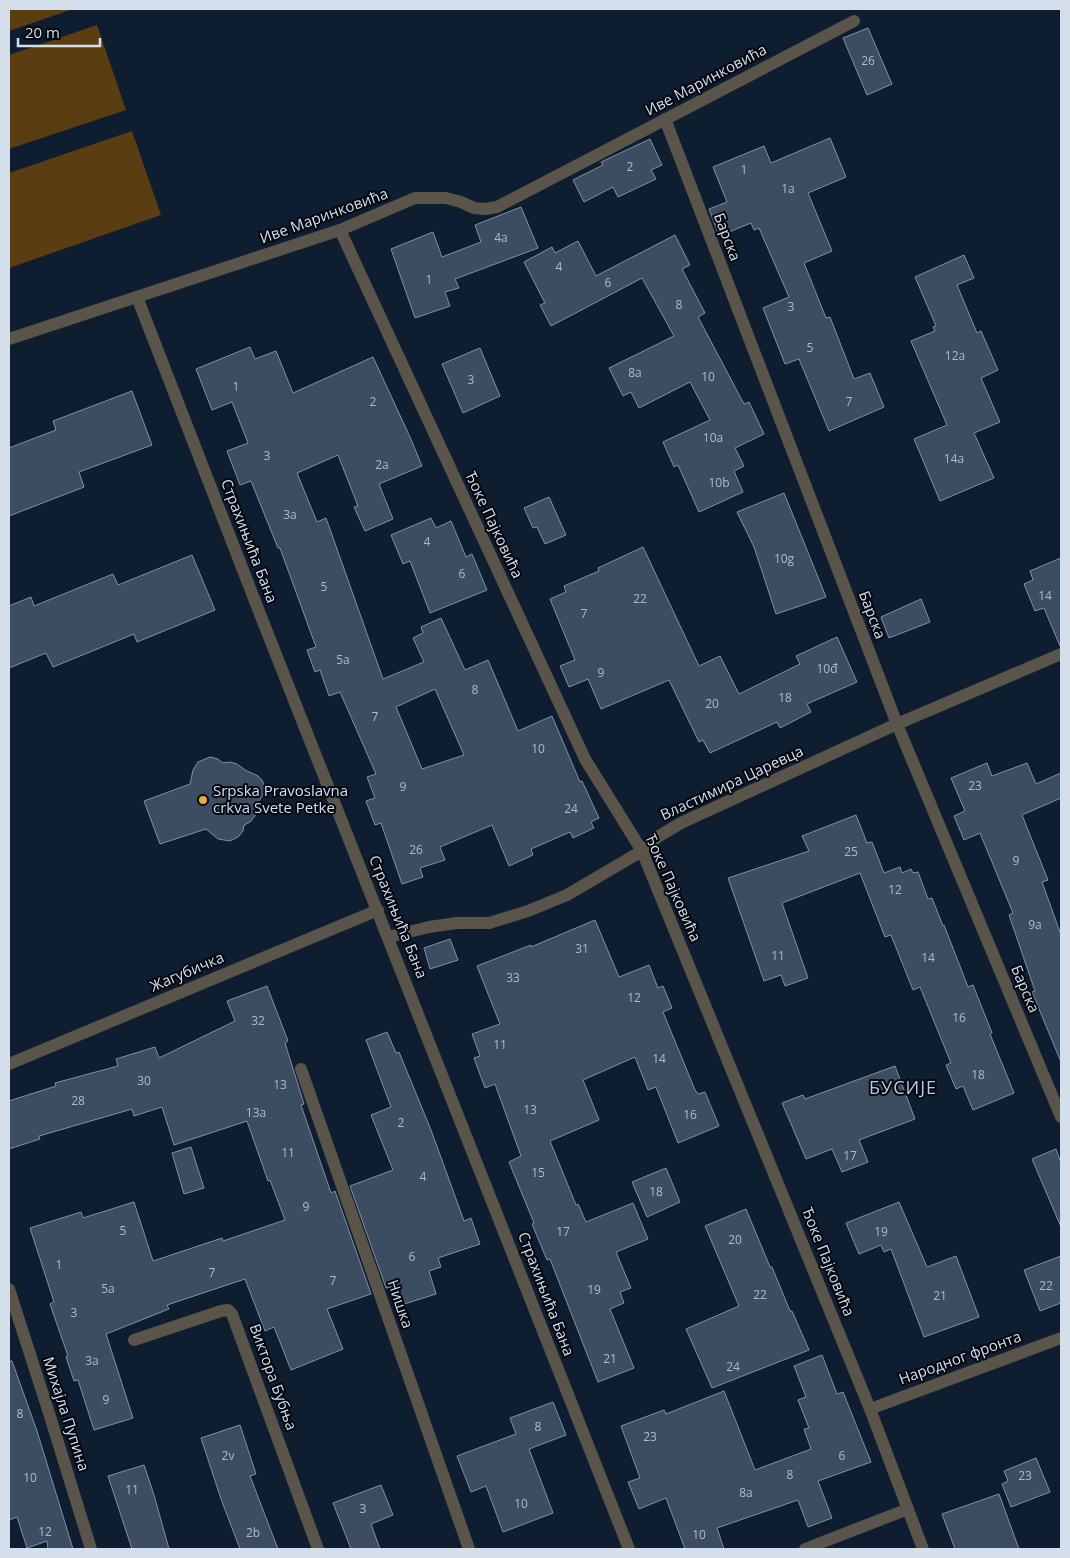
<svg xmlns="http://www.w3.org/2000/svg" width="1070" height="1558" viewBox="0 0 1070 1558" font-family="'Open Sans',sans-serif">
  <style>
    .park { fill: #5a3d11 }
    .building { fill: #3c4c61; stroke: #7f91a8; fill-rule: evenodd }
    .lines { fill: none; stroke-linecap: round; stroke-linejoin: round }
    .minor { stroke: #5b544a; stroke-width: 12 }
    .poi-dot { fill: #eda83c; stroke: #03070f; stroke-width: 2 }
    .labels { text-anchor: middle; stroke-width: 4; stroke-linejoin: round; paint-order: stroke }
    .number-label { font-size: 12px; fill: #afbac8 }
    .street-label { font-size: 15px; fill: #d5dfeb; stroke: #03070f }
    .poi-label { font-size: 15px; fill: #d5dfeb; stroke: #03070f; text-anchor: start }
    .quarter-label { font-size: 18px; letter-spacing: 1px; fill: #b6c9e2; stroke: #03070f }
  </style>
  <rect width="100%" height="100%" fill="#0f1d30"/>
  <!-- park -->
  <g class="park">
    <path d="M9 9H73L9 31Z"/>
    <path d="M97 25 126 110 9 149V55Z"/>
    <path d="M132 131 161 215 9 268V173Z"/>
  </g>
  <!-- building -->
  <g class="building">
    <path d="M868 28 892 84 867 95 843 38Z"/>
    <path d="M830 138 846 177 808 193 832 251 804 263 826 318 830 317 854 379 870 373 884 407 829 431 799 359 785 364 763 308 789 297 759 228 754 230 751 223 719 236 709 209 727 202 713 167 764 146 771 163Z"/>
    <path d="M650 139 662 165 651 170 656 179 618 197 613 187 584 202 573 180 603 165 601 162Z"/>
    <path d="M521 207 538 248 455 279 459 288 445 292 450 306 415 318 391 249 433 232 442 257 481 242 475 225Z"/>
    <path d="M675 235 690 265 682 269 705 313 698 317 744 404 749 402 764 434 735 448 744 466 734 471 743 492 699 512 678 465 674 467 663 442 710 420 690 382 639 408 631 392 623 396 609 368 674 336 642 278 551 326 540 305 545 303 524 262 552 247 555 253 578 241 596 276Z"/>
    <path d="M964 255 974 278 957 285 977 333 981 331 998 370 981 378 1000 422 974 433 994 478 940 501 914 439 947 425 911 341 935 331 933 327 936 326 915 277Z"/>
    <path d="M250 347 255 359 276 351 293 393 373 357 410 437 422 466 379 484 393 519 365 531 354 507 358 506 338 455 297 473 317 522 326 518 383 679 424 662 413 638 423 633 421 627 441 618 465 670 488 660 518 731 552 716 580 782 582 781 599 818 591 822 594 828 573 838 570 832 531 849 533 855 509 866 492 825 440 847 445 860 420 868 423 877 402 884 381 823 375 825 366 801 375 798 367 777 376 774 340 692 329 696 320 670 315 672 307 650 316 647 280 548H278L251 481 240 485 227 451 248 443 232 402 212 410 196 369ZM435 689 464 755 422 769 396 707Z"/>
    <path d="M480 348 500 396 463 413 442 364Z"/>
    <path d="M132 391 152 445 79 472 84 487 9 516V448L56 430 53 421Z"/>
    <path d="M784 493 826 597 776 614 754 547 737 512Z"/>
    <path d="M549 497 566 535 545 544 537 527 533 528 524 508Z"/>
    <path d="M431 518 436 528 451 521 466 557 472 554 487 590 430 613 410 561 403 564 391 535Z"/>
    <path d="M643 547 699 666 720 656 739 694 800 664 796 656 837 637 857 682 807 704 811 712 780 728 777 722 710 753 703 740 699 742 669 680 601 709 588 679 569 687 560 666 575 660 550 599 566 592 564 586 599 571 598 568Z"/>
    <path d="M192 555 215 610 137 642 134 634 53 667 46 653 9 668V606L31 597 34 606 113 574 118 585Z"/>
    <path d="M1061 558V646H1060L1044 608 1035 611 1024 584 1033 580 1030 571Z"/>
    <path d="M921 599 930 622 889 638 881 617Z"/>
    <path d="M210 757 218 759 223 763 230 762 237 764 245 770 258 776 262 780 264 785V793L257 804 255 816 250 822 244 825 243 831 238 837 230 841 218 839 206 829 160 844 144 801 190 784 193 770 198 762Z"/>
    <path d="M987 763 992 776 1027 763 1036 784 1061 773V798L1022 815 1048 880 1042 882 1061 935V1062L1032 992 1035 991 1009 915 1013 913 980 833 964 840 954 816 965 811 951 778Z"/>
    <path d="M856 815 867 843 872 842 884 873 900 867 902 873 911 869 913 873 918 872 928 899 932 898 943 926 944 925 968 987 973 985 992 1033 990 1034 1014 1093 973 1110 963 1086 956 1089 946 1065 951 1063 920 987 913 990 891 935 885 937 860 873 782 903 808 978 785 986 781 975 764 981 728 878 809 851 802 836Z"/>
    <path d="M595 920 619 977 649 965 658 988 663 986 672 1008 663 1012 695 1090 698 1094 705 1092 719 1126 678 1143 656 1087 648 1090 635 1057 583 1080 599 1120 550 1141 576 1205 578 1204 586 1222 633 1203 648 1239 616 1252 631 1288 620 1292 624 1303 610 1309 634 1368 598 1382 550 1259 547 1260 532 1224 534 1223 509 1162 521 1156 495 1084 485 1088 474 1058 480 1056 472 1034 500 1024 477 966 531 945V947Z"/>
    <path d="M450 939 458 960 430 969 424 948Z"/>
    <path d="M267 986 288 1041 285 1043 304 1104 301 1105 331 1193 335 1191 371 1294 327 1309 343 1349 291 1370 274 1327 265 1331 245 1279 167 1305 169 1309 106 1334 133 1418 94 1430 78 1380 74 1381 66 1357 68 1356 50 1304 54 1302 30 1228 81 1212 83 1218 134 1202 153 1261 222 1238 223 1241 285 1220 270 1180 268 1181 247 1121 174 1145 162 1107 134 1116 132 1109 39 1136 40 1139 9 1149V1101L56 1086 55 1083 118 1066 116 1059 155 1047 159 1058 235 1021 227 1001Z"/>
    <path d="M387 1032 396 1053 399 1052 431 1130 464 1221 471 1218 480 1244 438 1258 441 1267 429 1271 436 1294 398 1306 391 1287 386 1288 350 1186 393 1170 371 1115 391 1107 366 1040Z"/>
    <path d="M895 1066 915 1119 859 1140 868 1162 842 1172 832 1149 806 1159 782 1103 803 1095 805 1099Z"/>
    <path d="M191 1147 204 1188 184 1194 172 1153Z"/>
    <path d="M1056 1149 1061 1163V1227L1032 1159Z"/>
    <path d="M666 1168 680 1202 647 1217 632 1182Z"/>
    <path d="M899 1202 927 1267 956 1256 979 1317 924 1337 891 1249 884 1252 881 1245 859 1254 846 1223Z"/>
    <path d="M746 1209 770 1267H772L790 1311H792L809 1350 712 1388 686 1329 739 1306 705 1226Z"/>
    <path d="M1061 1256V1303L1040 1311 1024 1270Z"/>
    <path d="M822 1355 837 1394 843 1392 871 1462 818 1481 832 1518 808 1527 798 1500 717 1528 724 1549H685L666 1498 639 1509 628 1482 640 1478 621 1426 664 1410 666 1414 724 1391 755 1470 811 1449 804 1429 809 1428 798 1400 806 1397 794 1366Z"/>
    <path d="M9 1361H12L37 1431 73 1549H48L47 1541 27 1548 17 1517 9 1520Z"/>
    <path d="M553 1402 566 1435 529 1449 553 1513 503 1532 486 1486 471 1492 457 1456 516 1434 510 1418Z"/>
    <path d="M240 1425 256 1474 250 1476 278 1549H240L221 1499 201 1438Z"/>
    <path d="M1036 1458 1050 1492 1011 1507 1002 1484 1008 1481 1004 1471Z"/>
    <path d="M144 1465 154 1495 169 1549H132L108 1476Z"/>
    <path d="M381 1485 393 1515 371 1524 380 1549H351L333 1503Z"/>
    <path d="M999 1494 1019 1549H955L942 1514Z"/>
  </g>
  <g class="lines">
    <!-- minor -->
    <g class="minor">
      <path d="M665 119 897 724 1061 1117"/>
      <path d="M340 230 585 759 642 851 870 1409 923 1549"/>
      <path d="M137 297 260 614 629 1549"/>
      <path d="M9 339 340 230 415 198H446L461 202 474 208 485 209 497 207 854 21"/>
      <path d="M388 937 429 927 457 923H489L528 911 567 895 642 851 659 836 681 823 897 724 1061 654"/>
      <path d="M9 1064 378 910"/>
      <path d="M301 1069 469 1549"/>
      <path d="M9 1289 49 1413 91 1549"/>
      <path d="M134 1340 221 1311 228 1310 232 1314 318 1549"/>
      <path d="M870 1409 1061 1338"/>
      <path d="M805 1549 908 1509"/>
    </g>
  </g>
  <!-- markers -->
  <circle class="poi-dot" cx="203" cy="800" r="5"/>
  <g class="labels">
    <!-- number labels -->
    <g class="number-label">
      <text x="868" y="65">26</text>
      <text x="630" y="171">2</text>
      <text x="744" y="174">1</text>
      <text x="788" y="193">1a</text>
      <text x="501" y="242">4a</text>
      <text x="559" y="271">4</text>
      <text x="429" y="284">1</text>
      <text x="608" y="287">6</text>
      <text x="679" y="309">8</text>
      <text x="791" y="311">3</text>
      <text x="810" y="352">5</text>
      <text x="955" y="360">12a</text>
      <text x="635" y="377">8a</text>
      <text x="708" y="381">10</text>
      <text x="471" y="384">3</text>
      <text x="236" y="391">1</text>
      <text x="373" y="406">2</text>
      <text x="849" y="406">7</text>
      <text x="713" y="442">10a</text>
      <text x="267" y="460">3</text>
      <text x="954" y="463">14a</text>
      <text x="382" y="469">2a</text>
      <text x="719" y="487">10b</text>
      <text x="290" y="519">3a</text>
      <text x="427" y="546">4</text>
      <text x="784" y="563">10g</text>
      <text x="462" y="578">6</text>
      <text x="324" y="591">5</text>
      <text x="1045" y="600">14</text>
      <text x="640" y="603">22</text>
      <text x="584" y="618">7</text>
      <text x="343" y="664">5a</text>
      <text x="827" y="673">10đ</text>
      <text x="601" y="677">9</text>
      <text x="475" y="694">8</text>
      <text x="785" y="702">18</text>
      <text x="712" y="708">20</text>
      <text x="375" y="721">7</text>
      <text x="538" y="753">10</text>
      <text x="975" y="790">23</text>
      <text x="403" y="791">9</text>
      <text x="571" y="813">24</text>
      <text x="416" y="854">26</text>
      <text x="851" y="856">25</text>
      <text x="1016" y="865">9</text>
      <text x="895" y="894">12</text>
      <text x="1035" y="929">9a</text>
      <text x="582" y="953">31</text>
      <text x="778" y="960">11</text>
      <text x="928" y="962">14</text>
      <text x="513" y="982">33</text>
      <text x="634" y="1002">12</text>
      <text x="959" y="1022">16</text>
      <text x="258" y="1025">32</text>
      <text x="500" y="1049">11</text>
      <text x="659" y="1063">14</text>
      <text x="978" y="1079">18</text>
      <text x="144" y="1085">30</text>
      <text x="280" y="1089">13</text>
      <text x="78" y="1105">28</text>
      <text x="530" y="1114">13</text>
      <text x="256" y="1117">13a</text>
      <text x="690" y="1119">16</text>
      <text x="401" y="1127">2</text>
      <text x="288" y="1157">11</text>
      <text x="850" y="1160">17</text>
      <text x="538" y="1177">15</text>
      <text x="423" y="1181">4</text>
      <text x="656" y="1196">18</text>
      <text x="306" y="1211">9</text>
      <text x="123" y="1235">5</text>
      <text x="563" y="1236">17</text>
      <text x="881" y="1236">19</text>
      <text x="735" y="1244">20</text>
      <text x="412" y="1261">6</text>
      <text x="59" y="1269">1</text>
      <text x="212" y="1277">7</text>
      <text x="333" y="1285">7</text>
      <text x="1046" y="1290">22</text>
      <text x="108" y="1293">5a</text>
      <text x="594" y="1294">19</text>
      <text x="760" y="1299">22</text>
      <text x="940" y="1300">21</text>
      <text x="74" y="1317">3</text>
      <text x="610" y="1363">21</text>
      <text x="92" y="1365">3a</text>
      <text x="733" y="1371">24</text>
      <text x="106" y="1404">9</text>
      <text x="20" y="1418">8</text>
      <text x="538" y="1431">8</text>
      <text x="650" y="1441">23</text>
      <text x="228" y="1460">2v</text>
      <text x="842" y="1460">6</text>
      <text x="790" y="1479">8</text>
      <text x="1025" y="1480">23</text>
      <text x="30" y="1482">10</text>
      <text x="132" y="1494">11</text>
      <text x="746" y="1497">8a</text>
      <text x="521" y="1508">10</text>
      <text x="363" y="1513">3</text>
      <text x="45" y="1536">12</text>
      <text x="253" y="1537">2b</text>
      <text x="699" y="1539">10</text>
    </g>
    <!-- street labels -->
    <g class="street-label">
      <text transform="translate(706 80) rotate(-28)" y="5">Иве Маринковића</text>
      <text transform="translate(324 216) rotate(-20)" y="5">Иве Маринковића</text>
      <text transform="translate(727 237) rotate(69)" y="5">Барска</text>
      <text transform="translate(494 525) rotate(65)" y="5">Ђоке Пајковића</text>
      <text transform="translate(249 541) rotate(69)" y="5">Страхињића Бана</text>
      <text transform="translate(872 615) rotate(69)" y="5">Барска</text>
      <text transform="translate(732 783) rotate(-25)" y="5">Властимира Царевца</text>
      <text transform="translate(673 888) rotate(66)" y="5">Ђоке Пајковића</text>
      <text transform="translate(398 917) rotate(68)" y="5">Страхињића Бана</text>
      <text transform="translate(187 972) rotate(-23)" y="5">Жагубичка</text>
      <text transform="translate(1025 989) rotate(67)" y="5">Барска</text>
      <text transform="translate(828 1262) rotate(68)" y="5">Ђоке Пајковића</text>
      <text transform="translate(546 1294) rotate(69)" y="5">Страхињића Бана</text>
      <text transform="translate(400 1304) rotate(71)" y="5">Нишка</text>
      <text transform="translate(960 1358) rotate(-20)" y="5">Народног фронта</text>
      <text transform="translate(273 1377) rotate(70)" y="5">Виктора Бубња</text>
      <text transform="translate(66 1414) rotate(72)" y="5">Михајла Пупина</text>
    </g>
    <!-- poi labels -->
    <g class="poi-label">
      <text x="213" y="796">Srpska Pravoslavna<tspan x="213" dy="17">crkva Svete Petke</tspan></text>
    </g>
    <!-- quarter labels -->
    <g class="quarter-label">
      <text x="903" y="1094">БУСИЈЕ</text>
    </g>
  </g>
  <!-- border -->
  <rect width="1070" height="1558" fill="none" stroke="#d5dfeb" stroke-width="20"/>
  <!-- scale -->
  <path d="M18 38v8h82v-8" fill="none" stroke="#d5dfeb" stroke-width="2.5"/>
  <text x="25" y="38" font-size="15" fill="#d5dfeb" stroke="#03070f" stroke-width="4" paint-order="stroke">20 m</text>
</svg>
